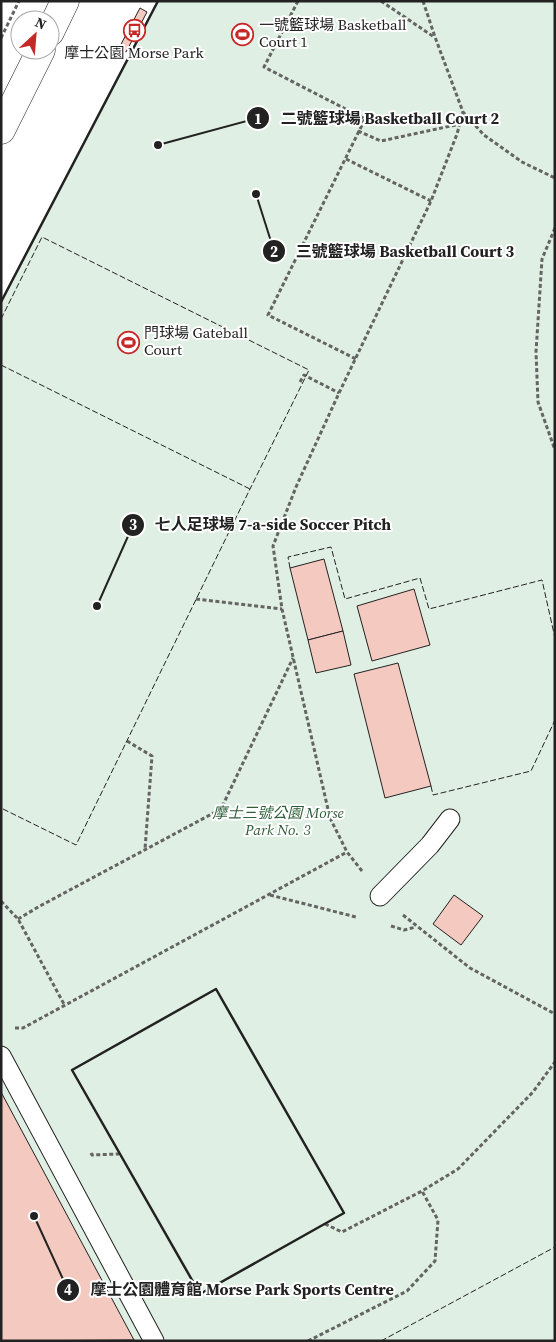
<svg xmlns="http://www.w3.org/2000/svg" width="556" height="1342" viewBox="0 0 556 1342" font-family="'Source Serif 4','Noto Sans TC',serif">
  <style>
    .green { fill: #e0efe3; stroke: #6f6f6f }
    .building { fill: #f3c9c0; stroke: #222 }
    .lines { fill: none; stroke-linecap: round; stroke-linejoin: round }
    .service-casing { stroke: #222; stroke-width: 21 }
    .secondary-casing { stroke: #222; stroke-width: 29 }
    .path { stroke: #646464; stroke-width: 3; stroke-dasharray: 4 2.5; stroke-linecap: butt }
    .service { stroke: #fff; stroke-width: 19 }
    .secondary { stroke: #fff; stroke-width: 28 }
    .fence { stroke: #222; stroke-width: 1; stroke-dasharray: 6 2.5; stroke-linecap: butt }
    .wall { stroke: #222; stroke-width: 2.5 }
    .labels { text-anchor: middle; stroke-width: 4; stroke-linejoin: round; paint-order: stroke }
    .poi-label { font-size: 15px; fill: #222; stroke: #fff; text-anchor: start }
    .park-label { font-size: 15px; font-style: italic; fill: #2f5e38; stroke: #fff }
    .leader { fill: none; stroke: #222; stroke-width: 2 }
    .callout-dot { fill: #222; stroke: #fff; stroke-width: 2 }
    .mark-label { font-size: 15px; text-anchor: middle; font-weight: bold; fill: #fff }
    .callout-label { font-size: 16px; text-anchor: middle; font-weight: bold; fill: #222; stroke: #fff; stroke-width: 4; stroke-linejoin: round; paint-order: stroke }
  </style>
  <rect width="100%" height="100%" fill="#fff"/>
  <!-- green -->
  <path class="green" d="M158 1H555V1341H1V302Z"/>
  <!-- building -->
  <g class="building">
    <path d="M140 8 147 12 126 52 119 48Z"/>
    <path d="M324 559 343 631 308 640 290 568Z"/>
    <path d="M414 589 430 645 372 661 357 606Z"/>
    <path d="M343 631 351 665 316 673 308 640Z"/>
    <path d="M398 663 431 786 385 798 354 674Z"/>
    <path d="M454 895 483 916 461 945 433 924Z"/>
    <path d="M1 1092 134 1340 1 1341Z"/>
  </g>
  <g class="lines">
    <defs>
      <g id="service">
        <path d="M380 896 430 845 450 819"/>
        <path d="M1 1056 154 1341"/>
      </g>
      <g id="secondary">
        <path d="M50 32 65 1"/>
        <path d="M1 130 41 50"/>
      </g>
    </defs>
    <!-- service casing -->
    <use href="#service" class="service-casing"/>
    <!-- secondary casing -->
    <use href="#secondary" class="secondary-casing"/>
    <!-- path -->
    <g class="path">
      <path d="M298 1 264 67 365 119 268 315 356 359"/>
      <path d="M381 1 434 37"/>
      <path d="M423 1 435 37 463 112 484 135 522 162 555 178"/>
      <path d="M1 38 19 1"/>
      <path d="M358 131 381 141 460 124"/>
      <path d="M346 159 431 201"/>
      <path d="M555 228 542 259 536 352 538 402 555 450"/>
      <path d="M300 382 304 375 339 393"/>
      <path d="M196 599 282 609"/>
      <path d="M127 741 152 756 145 849"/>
      <path d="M362 871 347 852 330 818 282 609 273 546 296 487 339 393 431 201 457 134 463 112"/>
      <path d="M270 895 356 917"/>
      <path d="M1 901 18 919 65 1006"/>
      <path d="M403 915 470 968 555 1014"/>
      <path d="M18 919 40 906 221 809 293 658"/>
      <path d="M391 926 404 930 416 927"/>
      <path d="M15 1028H23L347 852"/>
      <path d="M91 1153 92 1155 119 1154"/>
      <path d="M325 1224 342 1232 422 1191 458 1169 533 1092 555 1062"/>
      <path d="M308 1341 407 1291 435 1261 438 1220 422 1191"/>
    </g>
    <!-- service -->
    <use href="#service" class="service"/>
    <!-- secondary -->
    <use href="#secondary" class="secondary"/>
    <!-- fence -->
    <g class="fence">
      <path d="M1 319 42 237 309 370 250 489 76 845 1 808"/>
      <path d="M1 365 250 489"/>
      <path d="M290 568 288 557 331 547 345 599 420 578 429 609 542 580 555 638"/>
      <path d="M431 786 433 795 531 771 555 720"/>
      <path d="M381 1341 555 1247"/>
    </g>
    <!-- wall -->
    <g class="wall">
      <path d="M1 302 158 1"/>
      <path d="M216 989 344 1213 200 1294 72 1070Z"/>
    </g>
  </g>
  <!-- icons -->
  <defs>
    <symbol id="bus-ring" viewBox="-11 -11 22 22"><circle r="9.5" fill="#fff" stroke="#c62828" stroke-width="1.5"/><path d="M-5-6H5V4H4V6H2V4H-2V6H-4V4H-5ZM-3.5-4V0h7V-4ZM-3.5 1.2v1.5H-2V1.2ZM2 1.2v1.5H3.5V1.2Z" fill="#c62828"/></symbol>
    <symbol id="stadium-ring" viewBox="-11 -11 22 22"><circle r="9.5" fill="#fff" stroke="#c62828" stroke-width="1.5"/><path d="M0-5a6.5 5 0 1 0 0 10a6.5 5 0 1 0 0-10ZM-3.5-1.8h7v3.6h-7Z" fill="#c62828"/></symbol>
  </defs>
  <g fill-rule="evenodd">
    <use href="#bus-ring" x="122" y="18" width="25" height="25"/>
    <use href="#stadium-ring" x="230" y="22" width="25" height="25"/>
    <use href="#stadium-ring" x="116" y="330" width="25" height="25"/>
  </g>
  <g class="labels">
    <!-- poi labels -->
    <g class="poi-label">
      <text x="259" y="30">一號籃球場 Basketball<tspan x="259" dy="17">Court 1</tspan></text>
      <text x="134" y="58" text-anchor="middle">摩士公園 Morse Park</text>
      <text x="144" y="338">門球場 Gateball<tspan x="144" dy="17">Court</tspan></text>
    </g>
    <!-- park labels -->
    <g class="park-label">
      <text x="278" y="818">摩士三號公園 Morse<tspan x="278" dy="17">Park No. 3</tspan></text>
    </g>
  </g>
  <!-- callouts -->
  <path class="leader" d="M158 145L258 118M256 194L274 251M97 606L133 525M34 1216L68 1290"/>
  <g class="callout-dot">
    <circle cx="158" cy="145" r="5"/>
    <circle cx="256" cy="194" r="5"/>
    <circle cx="97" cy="606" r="5"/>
    <circle cx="34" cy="1216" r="5"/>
    <circle cx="258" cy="118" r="12"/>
    <circle cx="274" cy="251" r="12"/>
    <circle cx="133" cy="525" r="12"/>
    <circle cx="68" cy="1290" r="12"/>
  </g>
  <g class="mark-label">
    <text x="258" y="124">1</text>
    <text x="274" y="257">2</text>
    <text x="133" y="530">3</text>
    <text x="68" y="1295">4</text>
  </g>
  <g class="callout-label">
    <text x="390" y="124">二號籃球場 Basketball Court 2</text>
    <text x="405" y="257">三號籃球場 Basketball Court 3</text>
    <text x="273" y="530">七人足球場 7-a-side Soccer Pitch</text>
    <text x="242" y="1295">摩士公園體育館 Morse Park Sports Centre</text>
  </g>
  <!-- border -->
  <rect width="556" height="1342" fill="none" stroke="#222222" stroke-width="5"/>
  <!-- north arrow -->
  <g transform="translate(35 35) rotate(26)"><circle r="24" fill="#ffffff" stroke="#a7a7a7"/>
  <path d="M0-4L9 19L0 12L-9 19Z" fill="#c62828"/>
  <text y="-8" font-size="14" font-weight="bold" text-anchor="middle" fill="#222222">N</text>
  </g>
</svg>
